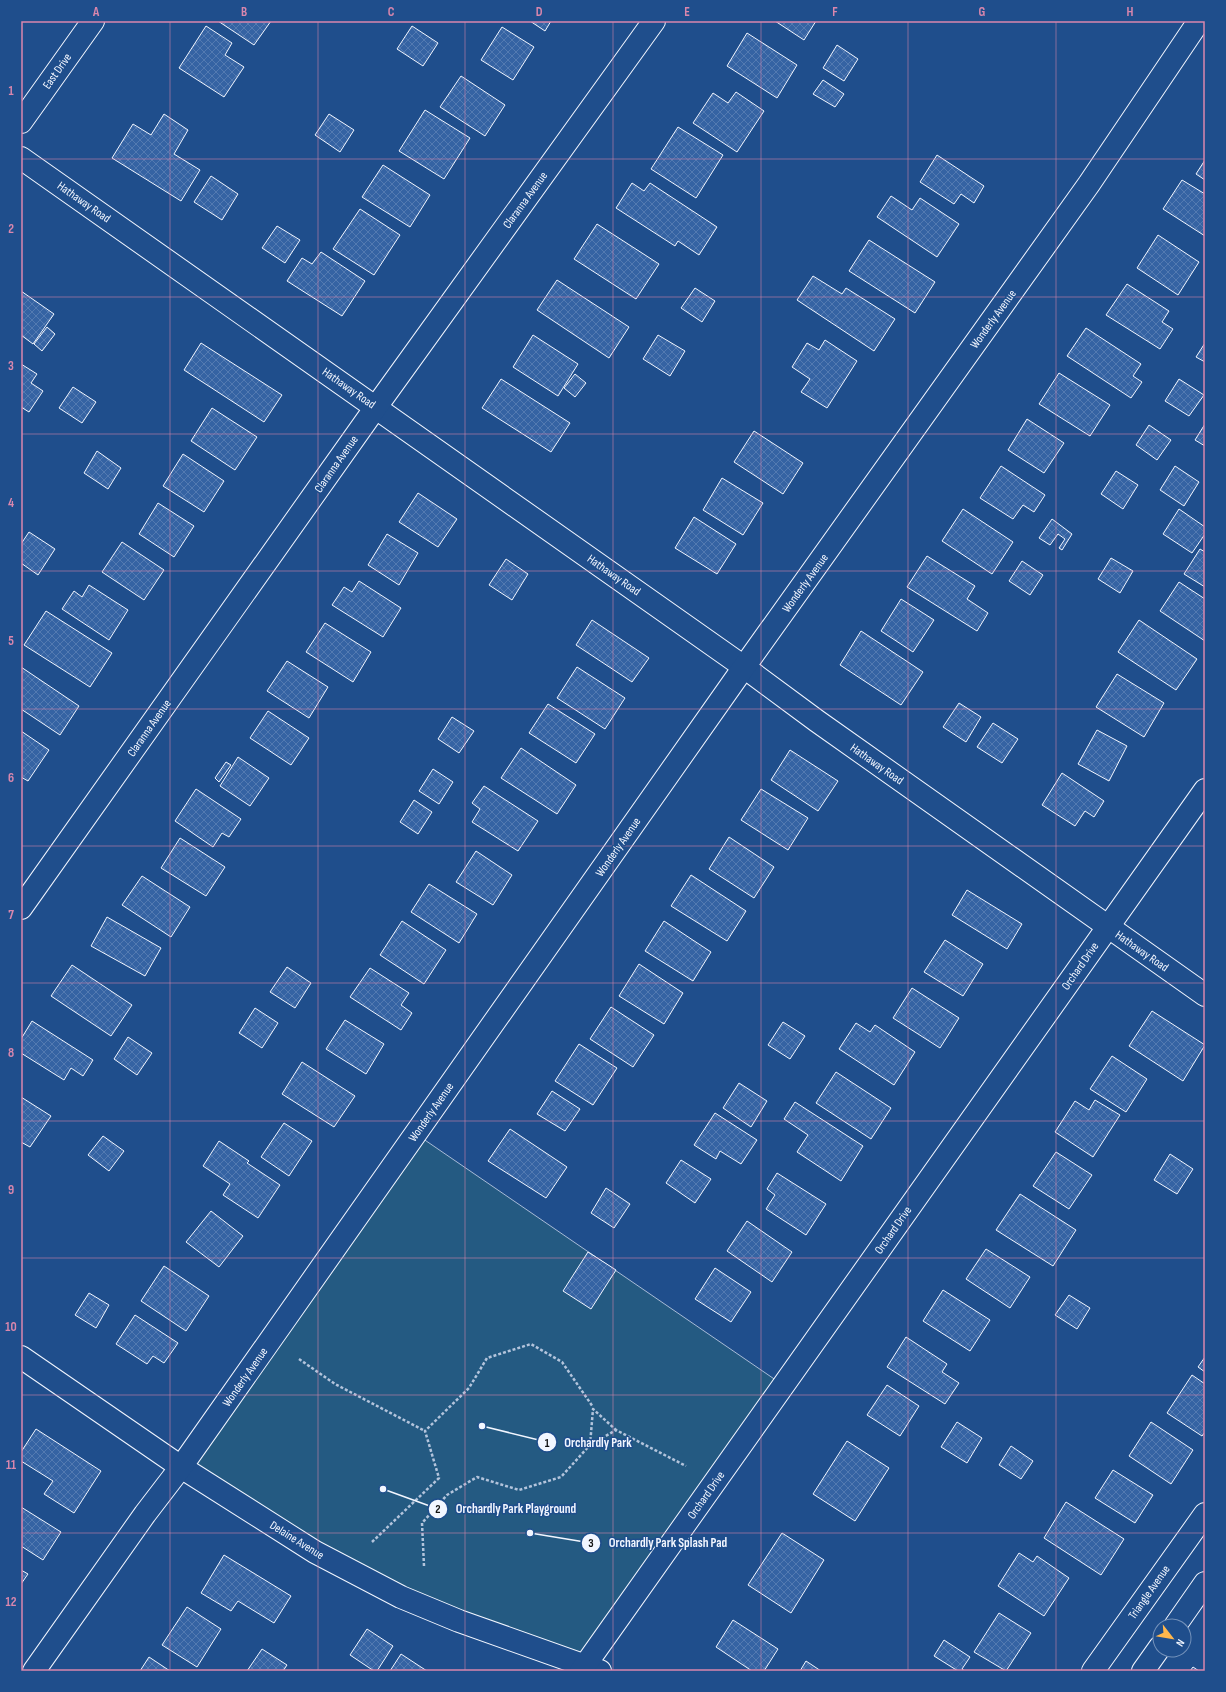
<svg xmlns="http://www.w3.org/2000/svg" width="1226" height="1692" viewBox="0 0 1226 1692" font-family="'Sofia Sans Condensed',sans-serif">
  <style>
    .park { fill: #245a82; stroke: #a8bbd7 }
    .building { fill: url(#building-cross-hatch); stroke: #f2f6ff }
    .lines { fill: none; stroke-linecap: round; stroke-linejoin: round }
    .minor-casing { stroke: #f2f6ff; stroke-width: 24 }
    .path { stroke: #b3c4dc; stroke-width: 2.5; stroke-dasharray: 3 2; stroke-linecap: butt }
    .minor { stroke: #1f4e8c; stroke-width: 22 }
    .grid { fill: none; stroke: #da87ad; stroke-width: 1; stroke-opacity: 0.55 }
    .labels { text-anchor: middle; stroke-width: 3; stroke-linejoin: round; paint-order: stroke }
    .street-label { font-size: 12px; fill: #f2f6ff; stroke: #1f4e8c }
    .leader { fill: none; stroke: #f2f6ff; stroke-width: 1.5 }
    .callout-dot { fill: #f2f6ff; stroke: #1f4e8c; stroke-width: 1.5 }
    .mark-label { font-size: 12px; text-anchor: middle; font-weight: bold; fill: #111 }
    .callout-label { font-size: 13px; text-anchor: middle; font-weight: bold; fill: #f2f6ff; stroke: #1f4e8c; stroke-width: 3; stroke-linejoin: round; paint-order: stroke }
    .neatline { fill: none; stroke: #da87ad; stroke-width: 1.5 }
    .grid-label { font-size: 13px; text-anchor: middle; font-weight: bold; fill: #da87ad }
  </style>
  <defs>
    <pattern id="building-cross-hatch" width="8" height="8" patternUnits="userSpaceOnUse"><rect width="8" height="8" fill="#3563a3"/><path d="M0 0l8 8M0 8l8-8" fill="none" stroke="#537ab1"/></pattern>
  </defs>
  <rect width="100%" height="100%" fill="#1f4e8c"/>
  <!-- park -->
  <path class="park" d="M416 1134 783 1385 585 1665 459 1621 181 1467Z"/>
  <!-- building -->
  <g class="building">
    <path d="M218 21H271L254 45Z"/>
    <path d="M530 21H551L545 31Z"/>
    <path d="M775 21H816L804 40Z"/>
    <path d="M206 26 232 43 225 55 244 67 224 97 179 68Z"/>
    <path d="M412 26 438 43 423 66 397 49Z"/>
    <path d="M502 27 534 47 513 80 481 60Z"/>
    <path d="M747 33 797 65 777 98 727 66Z"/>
    <path d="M837 45 858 59 844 81 823 68Z"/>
    <path d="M461 76 505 105 485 136 440 107Z"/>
    <path d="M823 80 844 94 835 107 813 94Z"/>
    <path d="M736 92 764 111 737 152 693 123 713 93 728 103Z"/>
    <path d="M425 110 470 138 444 179 399 151Z"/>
    <path d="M164 114 188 130 174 154 200 170 181 201 112 158 133 124 151 135Z"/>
    <path d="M329 114 354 130 340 152 315 135Z"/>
    <path d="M678 127 723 155 696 198 651 169Z"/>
    <path d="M937 155 984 186 974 203 961 194 954 204 920 182Z"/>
    <path d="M1205 160V180L1196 174Z"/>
    <path d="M383 165 430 195 410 227 362 197Z"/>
    <path d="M211 176 238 194 222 220 194 202Z"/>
    <path d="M1182 180 1205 194V236L1163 209Z"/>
    <path d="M632 183 644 191 650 183 717 227 699 255 678 241 675 246 616 208Z"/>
    <path d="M891 196 912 210 920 198 959 224 937 257 877 217Z"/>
    <path d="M360 209 400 235 374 275 333 249Z"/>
    <path d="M597 224 659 264 636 299 574 259Z"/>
    <path d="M277 226 300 240 285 263 262 248Z"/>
    <path d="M1158 235 1199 262 1178 295 1137 268Z"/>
    <path d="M869 240 935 282 915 313 849 271Z"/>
    <path d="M321 252 365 281 342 316 287 281 302 258 312 264Z"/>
    <path d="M813 276 842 294 846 288 895 319 874 351 797 300Z"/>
    <path d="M557 280 629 327 609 358 537 310Z"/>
    <path d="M1127 284 1169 311 1162 322 1173 329 1160 349 1106 315Z"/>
    <path d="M695 288 715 301 702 322 681 308Z"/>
    <path d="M21 291 54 314 33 344 21 335Z"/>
    <path d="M47 327 55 334 42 351 34 344Z"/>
    <path d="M1086 328 1141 364 1133 376 1142 382 1131 398 1067 356Z"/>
    <path d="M533 335 578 364 558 396 513 367Z"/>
    <path d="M658 335 685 351 670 376 643 359Z"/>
    <path d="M825 340 857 361 827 408 801 392 810 379 792 367 807 343 819 350Z"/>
    <path d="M201 343 282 395 264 422 184 370Z"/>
    <path d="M1205 343V362L1196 357Z"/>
    <path d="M21 364 37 374 31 383 43 391 29 412 21 407Z"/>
    <path d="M1059 373 1110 405 1090 436 1039 404Z"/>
    <path d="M575 374 586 383 575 397 564 388Z"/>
    <path d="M501 379 570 423 551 452 482 408Z"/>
    <path d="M1179 379 1204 395 1189 416 1165 401Z"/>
    <path d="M73 387 96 402 82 423 59 408Z"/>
    <path d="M212 408 257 437 235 470 191 441Z"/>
    <path d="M1027 419 1064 443 1044 473 1008 450Z"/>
    <path d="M1205 424V446L1195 440Z"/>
    <path d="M1149 425 1171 440 1157 460 1136 445Z"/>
    <path d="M754 431 803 463 783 494 734 462Z"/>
    <path d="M97 451 121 468 108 489 84 473Z"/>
    <path d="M183 454 224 481 204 512 163 486Z"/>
    <path d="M1001 466 1045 495 1034 512 1023 505 1013 519 980 498Z"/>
    <path d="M1175 466 1199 482 1184 506 1160 490Z"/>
    <path d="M1116 471 1138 485 1123 509 1101 494Z"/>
    <path d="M722 478 763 503 743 535 703 510Z"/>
    <path d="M418 493 457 519 438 547 399 522Z"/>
    <path d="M158 503 194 526 174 557 139 534Z"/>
    <path d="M963 509 1013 542 992 574 942 541Z"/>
    <path d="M1179 509 1205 527V534L1192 553 1163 534Z"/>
    <path d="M694 517 736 544 717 574 675 548Z"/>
    <path d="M1052 519 1072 534 1062 550 1059 548 1065 539 1058 534 1050 545 1039 538Z"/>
    <path d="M29 532 55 549 38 575 21 563V544Z"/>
    <path d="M387 534 418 553 399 585 368 565Z"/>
    <path d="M122 542 164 570 144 600 102 572Z"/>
    <path d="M1200 549 1205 552V587L1184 574Z"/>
    <path d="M927 556 975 586 967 599 988 613 977 631 907 587Z"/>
    <path d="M1111 558 1133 571 1120 593 1098 579Z"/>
    <path d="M506 559 528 574 512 600 489 585Z"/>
    <path d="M1022 561 1043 575 1030 595 1009 581Z"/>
    <path d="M359 581 401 608 383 637 332 605 344 587 352 592Z"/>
    <path d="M1179 582 1205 599V641L1160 611Z"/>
    <path d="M89 585 128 610 109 640 62 609 74 591 82 597Z"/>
    <path d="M901 599 934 620 913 652 881 631Z"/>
    <path d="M46 611 112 653 90 687 24 645Z"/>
    <path d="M592 620 649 658 632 682 576 645Z"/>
    <path d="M1139 620 1197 659 1176 690 1118 652Z"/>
    <path d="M325 623 371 652 353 682 306 652Z"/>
    <path d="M861 631 923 672 901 705 840 665Z"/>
    <path d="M287 661 328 687 309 718 267 691Z"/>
    <path d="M21 667 79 706 60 735 21 709Z"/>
    <path d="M577 667 625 698 605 729 557 698Z"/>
    <path d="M1117 674 1164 703 1144 737 1096 707Z"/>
    <path d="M959 703 981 717 966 742 943 727Z"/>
    <path d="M548 704 595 734 576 763 529 733Z"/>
    <path d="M268 711 309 738 291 765 250 738Z"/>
    <path d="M452 717 474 731 459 753 438 739Z"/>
    <path d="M993 723 1018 739 1002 763 977 747Z"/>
    <path d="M1097 730 1127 746 1109 781 1078 764Z"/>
    <path d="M21 731 49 750 28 781 21 777Z"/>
    <path d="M521 748 576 785 557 814 501 778Z"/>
    <path d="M790 750 838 781 818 811 771 780Z"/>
    <path d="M238 757 269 778 250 806 220 786Z"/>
    <path d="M226 762 231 765 219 782 215 778Z"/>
    <path d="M433 769 453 782 439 804 419 791Z"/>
    <path d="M1062 773 1104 801 1094 817 1085 811 1075 826 1042 805Z"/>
    <path d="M484 786 538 821 518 851 472 822 480 809 472 803Z"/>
    <path d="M196 789 241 819 229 837 222 833 213 847 175 821Z"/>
    <path d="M761 789 808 818 788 850 741 820Z"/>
    <path d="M414 800 432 812 418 834 400 822Z"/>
    <path d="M729 837 774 867 754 898 709 869Z"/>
    <path d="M180 838 225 867 206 896 161 868Z"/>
    <path d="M476 851 512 875 493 905 456 882Z"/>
    <path d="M691 875 746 911 727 941 671 906Z"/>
    <path d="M142 876 190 907 171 937 122 905Z"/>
    <path d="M429 884 477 914 459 943 411 912Z"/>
    <path d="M967 890 1022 924 1007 949 952 915Z"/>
    <path d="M107 917 161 948 145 976 91 946Z"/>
    <path d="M402 921 446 950 424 984 380 955Z"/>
    <path d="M664 921 711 952 693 981 645 951Z"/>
    <path d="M945 940 983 964 963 996 924 972Z"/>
    <path d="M639 964 683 993 664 1024 619 996Z"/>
    <path d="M72 965 132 1005 111 1036 51 996Z"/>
    <path d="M287 967 311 983 295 1008 270 992Z"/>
    <path d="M370 968 409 993 401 1005 412 1013 401 1030 350 997Z"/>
    <path d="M912 988 959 1018 940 1048 893 1018Z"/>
    <path d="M611 1007 654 1035 633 1067 590 1039Z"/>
    <path d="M255 1008 278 1023 262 1048 239 1033Z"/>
    <path d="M1152 1011 1205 1045 1183 1081 1129 1046Z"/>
    <path d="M345 1020 384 1044 366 1074 326 1049Z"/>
    <path d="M32 1021 93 1060 83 1076 71 1068 64 1080 21 1053V1039Z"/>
    <path d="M783 1022 805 1036 790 1059 768 1045Z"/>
    <path d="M856 1023 870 1032 875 1025 915 1052 894 1085 839 1049Z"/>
    <path d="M128 1037 152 1053 137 1075 114 1059Z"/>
    <path d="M579 1044 617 1068 593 1105 555 1081Z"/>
    <path d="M1112 1056 1147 1079 1126 1112 1090 1089Z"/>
    <path d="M302 1062 355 1096 334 1127 282 1094Z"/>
    <path d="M836 1072 891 1108 871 1139 816 1103Z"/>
    <path d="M739 1083 767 1101 751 1127 723 1108Z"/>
    <path d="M552 1091 580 1109 565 1131 537 1114Z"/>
    <path d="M21 1097 51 1116 30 1147 21 1142Z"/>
    <path d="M1095 1100 1120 1115 1093 1157 1055 1132 1075 1101 1089 1110Z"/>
    <path d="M795 1102 863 1146 841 1181 797 1152 808 1135 784 1119Z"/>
    <path d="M715 1113 757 1140 741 1164 720 1151 716 1159 694 1145Z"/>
    <path d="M284 1123 312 1141 289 1176 261 1157Z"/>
    <path d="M510 1129 567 1167 546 1198 488 1161Z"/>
    <path d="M103 1136 124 1151 109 1171 88 1155Z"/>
    <path d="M219 1141 249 1161 247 1163 280 1185 258 1218 223 1195 230 1184 203 1166Z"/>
    <path d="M1056 1152 1092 1175 1069 1209 1033 1186Z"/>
    <path d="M1170 1154 1193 1169 1177 1194 1154 1180Z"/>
    <path d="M681 1160 711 1179 695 1203 666 1183Z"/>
    <path d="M777 1173 826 1204 806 1235 766 1209 775 1195 767 1189Z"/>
    <path d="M606 1188 630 1204 614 1228 591 1213Z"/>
    <path d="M1020 1194 1076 1230 1053 1266 996 1230Z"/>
    <path d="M211 1211 243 1236 219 1267 186 1242Z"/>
    <path d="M747 1221 792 1252 772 1282 727 1251Z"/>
    <path d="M986 1249 1030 1277 1010 1308 966 1279Z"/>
    <path d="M588 1252 616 1270 591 1309 563 1291Z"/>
    <path d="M164 1266 209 1296 186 1331 141 1301Z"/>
    <path d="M715 1268 751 1292 731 1322 695 1299Z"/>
    <path d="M943 1290 990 1320 970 1351 923 1321Z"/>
    <path d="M89 1293 109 1305 96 1328 75 1315Z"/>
    <path d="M1069 1295 1090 1308 1077 1329 1055 1315Z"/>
    <path d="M135 1315 178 1343 164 1363 153 1356 147 1364 116 1344Z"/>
    <path d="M906 1337 947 1364 942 1372 959 1383 945 1404 887 1367Z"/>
    <path d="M1205 1357V1372L1198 1367Z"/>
    <path d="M1192 1375 1205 1384V1432L1202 1436 1167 1413Z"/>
    <path d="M887 1385 919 1406 900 1436 867 1415Z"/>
    <path d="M957 1422 982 1438 967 1463 941 1447Z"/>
    <path d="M1151 1422 1193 1450 1171 1484 1129 1456Z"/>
    <path d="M36 1429 101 1471 74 1513 44 1494 53 1481 21 1461V1452Z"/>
    <path d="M847 1441 889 1468 855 1521 813 1494Z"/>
    <path d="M1011 1446 1033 1461 1021 1479 999 1465Z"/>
    <path d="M1113 1470 1153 1495 1135 1523 1095 1498Z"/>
    <path d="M1066 1502 1124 1539 1101 1575 1044 1538Z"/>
    <path d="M21 1507 61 1532 43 1560 21 1546Z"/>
    <path d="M782 1533 824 1560 791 1613 748 1585Z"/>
    <path d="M1019 1553 1033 1562 1037 1556 1069 1578 1044 1616 998 1586Z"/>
    <path d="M224 1555 291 1596 274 1623 238 1601 231 1611 201 1593Z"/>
    <path d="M21 1570 28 1574 21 1584Z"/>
    <path d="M187 1607 221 1629 197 1667 162 1645Z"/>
    <path d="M999 1613 1031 1633 1006 1671 974 1652Z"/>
    <path d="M733 1620 778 1649 764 1671H752L716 1647Z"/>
    <path d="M367 1629 393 1646 377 1671H374L350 1655Z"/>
    <path d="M944 1640 970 1657 962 1669 965 1671H958L934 1656Z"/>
    <path d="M262 1649 287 1665 283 1671H247Z"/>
    <path d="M401 1654 427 1671H390Z"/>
    <path d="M149 1657 170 1671H140Z"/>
    <path d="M806 1661 821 1671H800Z"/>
    <path d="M1193 1667 1199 1671H1190Z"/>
  </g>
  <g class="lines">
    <defs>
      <g id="minor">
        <path d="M21 122 93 21"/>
        <path d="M21 158 744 667 817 721 1205 995"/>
        <path d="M21 908 376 407 654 21"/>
        <path d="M21 1357 181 1467 315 1552 401 1597 459 1621 600 1671"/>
        <path d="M1175 1626 1205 1583"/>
        <path d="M34 1671 145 1514 181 1467 744 667 1089 184 1199 21"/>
        <path d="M581 1671 1205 790"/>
        <path d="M1093 1671 1205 1514"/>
        <path d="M1143 1671 1160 1647"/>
      </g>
    </defs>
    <!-- minor casing -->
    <use href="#minor" class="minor-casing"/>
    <!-- path -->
    <g class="path">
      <path d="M299 1359 335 1384 425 1431"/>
      <path d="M590 1445 593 1409 616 1430"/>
      <path d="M372 1542 439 1478 425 1431 469 1388 487 1358 531 1344 562 1362 593 1407"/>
      <path d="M424 1566 422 1523 447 1495 477 1477 519 1490 561 1477 590 1445 616 1430 686 1466"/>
    </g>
    <!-- minor -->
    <use href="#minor" class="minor"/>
  </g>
  <!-- grid -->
  <path class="grid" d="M170 21V1671M318 21V1671M465 21V1671M613 21V1671M761 21V1671M908 21V1671M1056 21V1671M21 159H1205M21 297H1205M21 434H1205M21 571H1205M21 709H1205M21 846H1205M21 983H1205M21 1121H1205M21 1258H1205M21 1395H1205M21 1533H1205"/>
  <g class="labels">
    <!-- street labels -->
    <g class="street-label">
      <text transform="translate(57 71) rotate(-55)" y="4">East Drive</text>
      <text transform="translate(525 200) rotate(-54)" y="4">Claranna Avenue</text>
      <text transform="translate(84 202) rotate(35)" y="4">Hathaway Road</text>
      <text transform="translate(993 319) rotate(-54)" y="4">Wonderly Avenue</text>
      <text transform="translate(349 388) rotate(35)" y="4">Hathaway Road</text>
      <text transform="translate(336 464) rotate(-55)" y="4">Claranna Avenue</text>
      <text transform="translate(614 575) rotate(35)" y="4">Hathaway Road</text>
      <text transform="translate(805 583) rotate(-54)" y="4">Wonderly Avenue</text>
      <text transform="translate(149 728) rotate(-55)" y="4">Claranna Avenue</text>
      <text transform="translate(877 764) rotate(35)" y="4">Hathaway Road</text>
      <text transform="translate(618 847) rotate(-55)" y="4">Wonderly Avenue</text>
      <text transform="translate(1142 951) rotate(35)" y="4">Hathaway Road</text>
      <text transform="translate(1080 966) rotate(-55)" y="4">Orchard Drive</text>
      <text transform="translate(431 1112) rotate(-55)" y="4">Wonderly Avenue</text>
      <text transform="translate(893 1230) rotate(-55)" y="4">Orchard Drive</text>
      <text transform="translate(245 1377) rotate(-55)" y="4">Wonderly Avenue</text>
      <text transform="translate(706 1495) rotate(-55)" y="4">Orchard Drive</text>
      <text transform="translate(297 1540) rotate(32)" y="4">Delaine Avenue</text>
      <text transform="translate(1149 1592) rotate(-55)" y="4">Triangle Avenue</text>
    </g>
  </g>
  <!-- callouts -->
  <path class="leader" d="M482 1426L547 1442M383 1489L438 1509M530 1533L591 1543"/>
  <g class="callout-dot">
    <circle cx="482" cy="1426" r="4"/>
    <circle cx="383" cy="1489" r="4"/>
    <circle cx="530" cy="1533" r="4"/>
    <circle cx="547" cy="1442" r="10"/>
    <circle cx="438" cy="1509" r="10"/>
    <circle cx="591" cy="1543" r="10"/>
  </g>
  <g class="mark-label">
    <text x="547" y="1447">1</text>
    <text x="438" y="1513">2</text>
    <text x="591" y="1547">3</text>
  </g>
  <g class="callout-label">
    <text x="598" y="1447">Orchardly Park</text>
    <text x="516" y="1513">Orchardly Park Playground</text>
    <text x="668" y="1547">Orchardly Park Splash Pad</text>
  </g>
  <!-- border -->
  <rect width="1226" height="1692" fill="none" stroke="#1f4e8c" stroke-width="44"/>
  <!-- north arrow -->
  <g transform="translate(1172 1638) rotate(121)"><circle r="19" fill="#1f4e8c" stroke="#7391ba"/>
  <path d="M0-3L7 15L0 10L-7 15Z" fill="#ffb74d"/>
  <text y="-6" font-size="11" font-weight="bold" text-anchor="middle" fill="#f2f6ff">N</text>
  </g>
  <rect x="22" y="22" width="1182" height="1648" class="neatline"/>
  <g class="grid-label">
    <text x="96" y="16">A</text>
    <text x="244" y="16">B</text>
    <text x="391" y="16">C</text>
    <text x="539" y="16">D</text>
    <text x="687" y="16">E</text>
    <text x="835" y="16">F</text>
    <text x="982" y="16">G</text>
    <text x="1130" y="16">H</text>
    <text x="11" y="95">1</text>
    <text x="11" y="233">2</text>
    <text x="11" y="370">3</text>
    <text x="11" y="507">4</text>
    <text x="11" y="645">5</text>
    <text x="11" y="782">6</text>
    <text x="11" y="919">7</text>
    <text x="11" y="1057">8</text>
    <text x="11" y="1194">9</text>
    <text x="11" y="1331">10</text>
    <text x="11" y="1469">11</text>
    <text x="11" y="1606">12</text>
  </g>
</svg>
